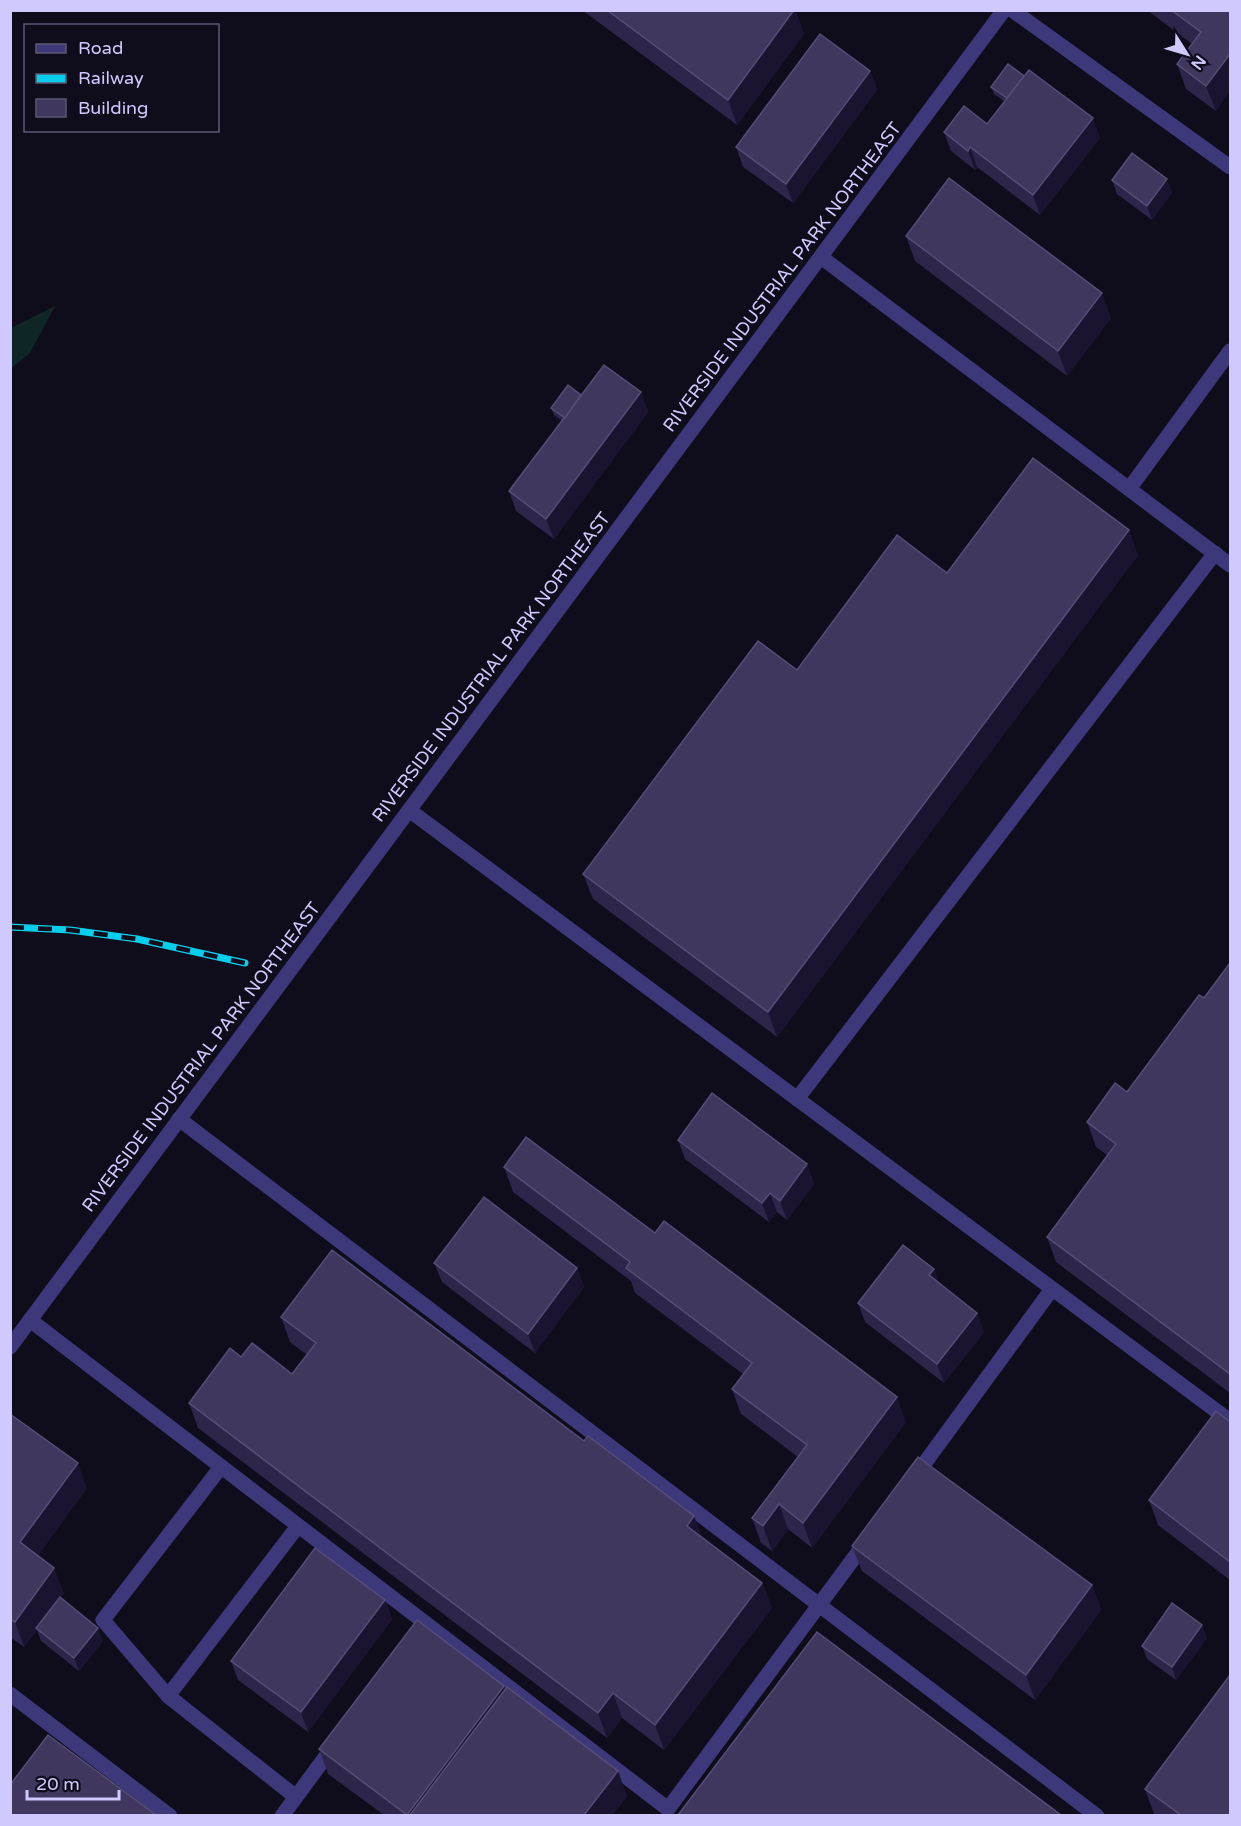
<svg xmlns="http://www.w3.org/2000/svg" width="1241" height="1826" viewBox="0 0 1241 1826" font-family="'Varela Round',sans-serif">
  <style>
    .green { fill: #0f2626 }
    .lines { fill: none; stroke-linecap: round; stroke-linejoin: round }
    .lane { stroke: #3c387a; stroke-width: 15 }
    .street { stroke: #3c387a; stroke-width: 15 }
    .rail-casing { stroke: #07cfeb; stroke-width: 7 }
    .rail { stroke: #0f0c1c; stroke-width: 4.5; stroke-dasharray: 14; stroke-linecap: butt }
    .wall { fill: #2d254a }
    .shaded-wall { fill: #1a1430 }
    .building { fill: #3f375e; stroke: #564e77; stroke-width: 1.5 }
    .labels { text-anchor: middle; stroke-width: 4.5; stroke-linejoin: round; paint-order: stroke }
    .street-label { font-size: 18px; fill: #d0c9fd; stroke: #0f0c1c }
  </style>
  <rect width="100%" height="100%" fill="#0f0c1c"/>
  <!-- green -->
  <path class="green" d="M55 306 30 353 11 368V328Z"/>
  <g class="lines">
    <!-- lane -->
    <g class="lane">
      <path d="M1012 10 1230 167"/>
      <path d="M821 257 1230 565"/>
      <path d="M1129 489 1230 351"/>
      <path d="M409 810 1230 1421"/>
      <path d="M797 1099 1215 553"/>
      <path d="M179 1119 1097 1816"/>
      <path d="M30 1320 668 1809 868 1539"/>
      <path d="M221 1467 103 1620 168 1696 296 1797 282 1816"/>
      <path d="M913 1479 1052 1289"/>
      <path d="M10 1694 170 1816"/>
      <path d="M168 1696 298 1526"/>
      <path d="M296 1797 335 1744"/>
    </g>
    <!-- street -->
    <path class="street" d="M10 1347 1004 10"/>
    <defs>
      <path id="rail" d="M10 927 70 930 137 939 245 963"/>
    </defs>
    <!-- rail casing -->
    <use href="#rail" class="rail-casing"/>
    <!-- rail -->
    <use href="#rail" class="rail"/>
  </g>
  <!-- wall -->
  <g class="wall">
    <path d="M582 10H795L804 34 737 125Z"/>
    <path d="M1147 10H1230L1216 111 1186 89 1177 64 1192 44Z"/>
    <path d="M870 71 877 90 793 203 743 167 736 147Z"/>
    <path d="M991 87 1100 138 1040 215 977 167 975 170 951 151 944 132 987 124 1005 102 994 94Z"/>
    <path d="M1112 180 1172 192 1152 220 1117 194Z"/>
    <path d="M906 236 1111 318 1067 376 915 261Z"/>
    <path d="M641 392 648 412 554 539 516 511 509 491 562 421 554 415 551 408 581 395Z"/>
    <path d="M1138 555 777 1037 593 899 583 874 797 670 947 573Z"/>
    <path d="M1230 963V1393L1056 1262 1047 1237 1107 1155 1096 1147 1087 1122 1127 1092 1204 998Z"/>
    <path d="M678 1140 807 1164 814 1184 787 1220 777 1212 769 1222 685 1159Z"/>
    <path d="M504 1167 906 1422 812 1548 788 1529 772 1551 761 1543 752 1518 798 1457 741 1414 732 1389 743 1374 635 1293 631 1281 513 1192Z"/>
    <path d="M434 1263 577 1268 584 1287 535 1353 442 1282Z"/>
    <path d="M934 1269 939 1283 984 1332 944 1383 865 1322 858 1303Z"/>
    <path d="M281 1317 702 1538 762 1583 772 1608 664 1750 622 1718 607 1738 198 1428 189 1403 241 1357 292 1374 307 1355 290 1342Z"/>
    <path d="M10 1414 87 1488 38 1555 64 1593 60 1598 103 1641 79 1671 41 1641 37 1630 24 1647 10 1637Z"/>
    <path d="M1230 1422V1580L1158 1525 1149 1500Z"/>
    <path d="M852 1546 1092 1585 1101 1610 1035 1700 862 1571Z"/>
    <path d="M385 1600 392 1619 308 1732 238 1680 231 1661Z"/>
    <path d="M1207 1638 1176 1680 1147 1659 1142 1646Z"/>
    <path d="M506 1689 627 1796 612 1815H384L328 1774 319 1749Z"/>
    <path d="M1145 1789 1230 1815H1157L1154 1814Z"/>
  </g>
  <!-- shaded-wall -->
  <g class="shaded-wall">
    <path d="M794 10H795L804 34 737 125 728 100Z"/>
    <path d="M1230 54V91L1216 111 1206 86Z"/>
    <path d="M870 71 877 90 793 203 786 184Z"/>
    <path d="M1093 118 1100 138 1040 215 1033 195Z"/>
    <path d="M970 147 977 167 975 170 968 151Z"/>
    <path d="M1167 179 1172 192 1152 220 1147 206Z"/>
    <path d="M1102 293 1111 318 1067 376 1058 351Z"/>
    <path d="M641 392 648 412 554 539 546 519Z"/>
    <path d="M1129 530 1138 555 777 1037 768 1012Z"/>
    <path d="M807 1164 814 1184 787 1220 780 1201Z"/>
    <path d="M770 1193 777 1212 769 1222 762 1203Z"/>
    <path d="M577 1268 584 1287 535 1353 528 1334Z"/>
    <path d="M934 1269 941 1288 929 1275Z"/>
    <path d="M977 1313 984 1332 944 1383 937 1364Z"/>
    <path d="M897 1397 906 1422 812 1548 803 1523Z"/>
    <path d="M78 1463 87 1488 29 1567 20 1542Z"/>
    <path d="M779 1504 788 1529 772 1551 763 1526Z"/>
    <path d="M694 1516 704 1541 687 1526Z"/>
    <path d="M54 1568 64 1593 37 1629 36 1628 37 1630 24 1647 15 1622Z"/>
    <path d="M762 1583 772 1608 664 1750 655 1725Z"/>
    <path d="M1092 1585 1101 1610 1035 1700 1026 1675Z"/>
    <path d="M385 1600 392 1619 308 1732 301 1712Z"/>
    <path d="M1202 1625 1207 1638 1176 1680 1172 1667Z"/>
    <path d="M98 1628 103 1641 79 1671 74 1658Z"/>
    <path d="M504 1686 514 1711 435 1815H407Z"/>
    <path d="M613 1693 622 1718 607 1738 598 1713Z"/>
    <path d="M618 1771 627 1796 612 1815H584Z"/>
  </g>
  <!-- building -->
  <g class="building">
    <path d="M607 10H794L728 100Z"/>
    <path d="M1171 10H1230V54L1206 86 1177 64 1201 32Z"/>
    <path d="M820 34 870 71 786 184 736 147Z"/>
    <path d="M1008 64 1024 76 1007 98 991 87Z"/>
    <path d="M1029 70 1093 118 1033 195 970 147 968 151 944 132 964 106 987 124Z"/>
    <path d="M1132 153 1167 179 1147 206 1112 180Z"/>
    <path d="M949 178 1102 293 1058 351 906 236Z"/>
    <path d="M604 365 641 392 546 519 509 491Z"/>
    <path d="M568 385 581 395 565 418 551 408Z"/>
    <path d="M1033 458 1129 530 768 1012 583 874 758 641 797 670 897 535 947 573Z"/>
    <path d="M1230 963V1374L1047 1237 1116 1144 1087 1122 1115 1083 1127 1092 1199 995 1204 998Z"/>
    <path d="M712 1093 807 1164 780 1201 770 1193 762 1203 678 1140Z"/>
    <path d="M526 1137 655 1233 664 1221 897 1397 803 1523 779 1504 763 1526 752 1518 807 1445 732 1389 752 1363 626 1268 630 1262 504 1167Z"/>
    <path d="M484 1197 577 1268 528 1334 434 1263Z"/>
    <path d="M903 1245 934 1269 929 1275 977 1313 937 1364 858 1303Z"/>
    <path d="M332 1250 584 1441 588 1436 694 1516 687 1526 762 1583 655 1725 613 1693 598 1713 189 1403 230 1348 241 1357 252 1343 292 1374 316 1343 281 1317Z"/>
    <path d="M1216 1411 1230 1422V1562L1149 1500Z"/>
    <path d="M10 1414 78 1463 20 1542 54 1568 15 1622 10 1619Z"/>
    <path d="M918 1457 1092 1585 1026 1675 852 1546Z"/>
    <path d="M315 1548 385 1600 301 1712 231 1661Z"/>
    <path d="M60 1597 98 1628 74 1658 36 1628Z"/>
    <path d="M1172 1603 1202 1625 1172 1667 1142 1646Z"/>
    <path d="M417 1620 504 1686 407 1815 319 1749Z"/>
    <path d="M817 1632 1061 1815H678Z"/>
    <path d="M1230 1675V1815H1181L1145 1789Z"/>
    <path d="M507 1687 618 1771 584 1815H410Z"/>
    <path d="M48 1735 156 1815H10V1785Z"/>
  </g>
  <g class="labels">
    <!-- street labels -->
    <g class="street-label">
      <text transform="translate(782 277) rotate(-53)" y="6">RIVERSIDE INDUSTRIAL PARK NORTHEAST</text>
      <text transform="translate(491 667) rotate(-53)" y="6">RIVERSIDE INDUSTRIAL PARK NORTHEAST</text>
      <text transform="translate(201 1057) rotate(-53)" y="6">RIVERSIDE INDUSTRIAL PARK NORTHEAST</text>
    </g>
  </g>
  <!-- border -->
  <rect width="1241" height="1826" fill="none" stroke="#d0c9fd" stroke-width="24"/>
  <!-- legend -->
  <rect x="24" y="24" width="195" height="108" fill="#0f0c1c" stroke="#5c5876" stroke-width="1.5"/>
  <rect x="36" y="44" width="30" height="9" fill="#3c387a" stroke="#5c5876" stroke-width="1.5"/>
  <text x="78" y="54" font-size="18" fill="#d0c9fd">Road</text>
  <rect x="36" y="74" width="30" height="9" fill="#07cfeb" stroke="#5c5876" stroke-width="1.5"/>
  <text x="78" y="84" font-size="18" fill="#d0c9fd">Railway</text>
  <rect x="36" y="99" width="30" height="18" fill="#3f375e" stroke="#5c5876" stroke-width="1.5"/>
  <text x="78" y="114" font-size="18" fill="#d0c9fd">Building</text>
  <!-- north arrow -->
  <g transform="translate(1187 54) rotate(127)" stroke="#0f0c1c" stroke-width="4.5" paint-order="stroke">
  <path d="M0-4.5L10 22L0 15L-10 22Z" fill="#d0c9fd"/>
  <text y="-9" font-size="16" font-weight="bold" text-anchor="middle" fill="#d0c9fd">N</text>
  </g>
  <!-- scale -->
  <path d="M27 1790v9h92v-9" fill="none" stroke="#d0c9fd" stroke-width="3"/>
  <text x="36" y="1790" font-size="18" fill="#d0c9fd" stroke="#0f0c1c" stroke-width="4.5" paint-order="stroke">20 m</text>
</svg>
